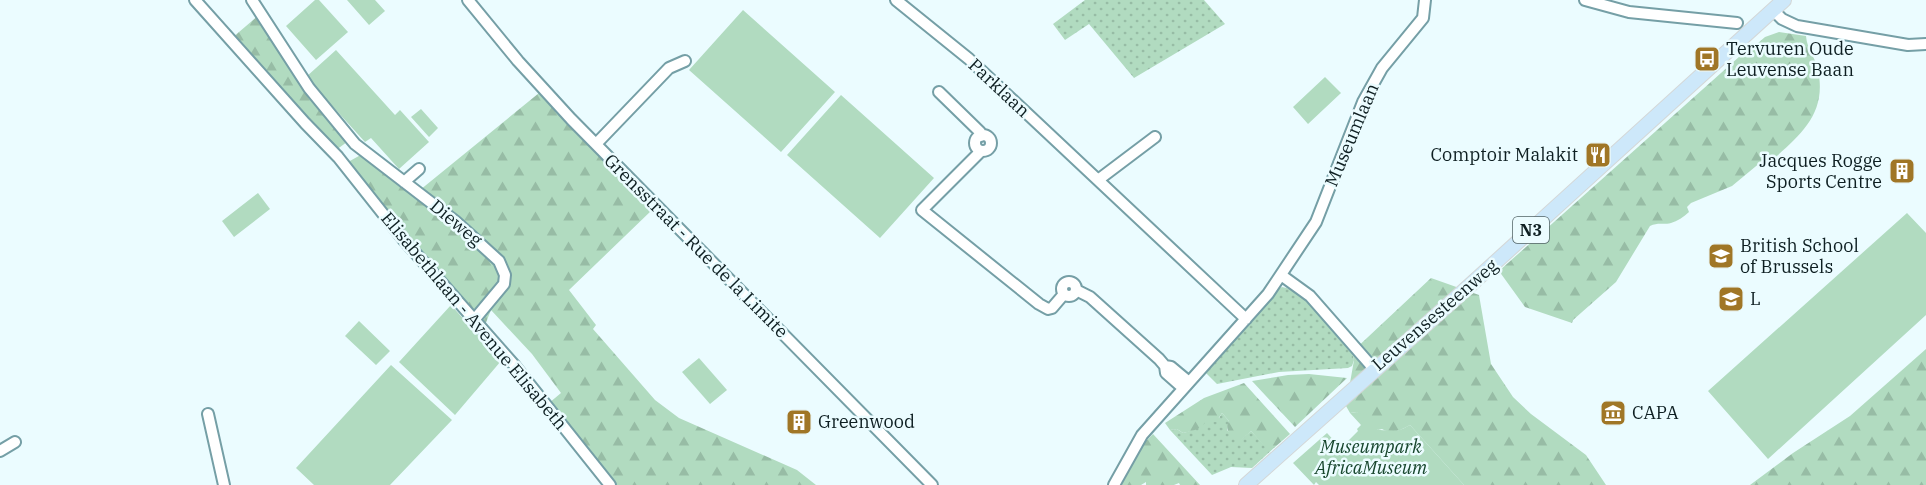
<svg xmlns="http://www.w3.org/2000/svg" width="1926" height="485" font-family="'IBM Plex Serif',serif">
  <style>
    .grass { fill: url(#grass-dots) }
    .forest { fill: url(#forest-firs) }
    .park { fill: #b1dbc0 }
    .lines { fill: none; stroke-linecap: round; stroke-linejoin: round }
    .minor-casing { stroke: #759fa6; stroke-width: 14 }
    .major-casing { stroke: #d4d7d7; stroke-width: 16 }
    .minor { stroke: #fff; stroke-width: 10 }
    .major { stroke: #cde8fa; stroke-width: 14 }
    .labels { text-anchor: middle; stroke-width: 5; stroke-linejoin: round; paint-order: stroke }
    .shield { fill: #ebfcff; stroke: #506164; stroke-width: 1.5 }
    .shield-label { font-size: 16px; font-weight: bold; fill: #0e1f22 }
    .poi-label { font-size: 18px; fill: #0e1f22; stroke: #ebfcff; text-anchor: start }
    .street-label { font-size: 18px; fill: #0e1f22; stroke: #ebfcff }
    .park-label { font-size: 18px; font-style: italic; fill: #17462d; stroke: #ebfcff }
  </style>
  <defs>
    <pattern id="grass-dots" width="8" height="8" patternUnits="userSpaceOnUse" patternTransform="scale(1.5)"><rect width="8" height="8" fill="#b1dbc0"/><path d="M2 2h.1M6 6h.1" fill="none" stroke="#97bca5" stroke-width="1.8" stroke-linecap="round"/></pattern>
    <pattern id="forest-firs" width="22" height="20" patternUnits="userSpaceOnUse" patternTransform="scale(1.5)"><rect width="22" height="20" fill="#b1dbc0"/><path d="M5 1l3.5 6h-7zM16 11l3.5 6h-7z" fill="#97bca5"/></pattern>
  </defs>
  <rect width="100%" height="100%" fill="#ebfcff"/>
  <path class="grass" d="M 1085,0 L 1204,0 L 1225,24 L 1134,78 L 1089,24 L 1065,40 L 1053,24 Z
    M 1282,287 C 1306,290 1335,334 1352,352 L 1354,360 L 1352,366 L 1348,368 L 1279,372 L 1217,384 L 1205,372 L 1274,291 Z
    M 1222,413 L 1229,421 L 1227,430 L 1239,441 L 1251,431 L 1265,446 L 1275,447 L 1252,468 L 1231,467 L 1212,475 L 1170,430 L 1177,429 L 1183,433 C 1194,430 1200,428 1206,419 L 1219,418 Z"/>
  <path class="forest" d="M 259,15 L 347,142 L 336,150 L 298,106 L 232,38 Z
    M 1779,32 L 1806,36 C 1807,50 1816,58 1818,70 C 1828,117 1796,138 1766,166 L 1761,162 L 1732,186 L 1691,203 L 1687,207 L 1689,212 C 1684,217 1677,221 1671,223 C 1663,225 1658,222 1650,226 L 1616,282 L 1573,320 L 1572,323 L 1525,307 L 1499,271 L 1749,48 L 1751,49 L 1765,37 Z
    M 539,93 L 652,210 L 569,290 L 596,325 L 593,329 L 655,400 L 679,418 L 797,470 L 816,485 L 613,485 L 549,403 L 561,393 L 532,354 L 491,310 L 485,325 L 406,235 L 348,162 L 366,152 L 420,190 Z
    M 1431,278 L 1479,295 L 1491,364 L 1513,397 L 1531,414 L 1586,455 L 1606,485 L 1464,485 L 1410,425 C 1401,430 1392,435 1382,429 L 1378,430 L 1357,412 L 1350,413 L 1346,406 L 1354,360 L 1352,352 Z
    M 1926,349 L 1926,485 L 1750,485 L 1793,453 L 1850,416 Z
    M 1309,374 L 1347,378 L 1295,427 L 1252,381 L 1288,375 Z
    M 1244,383 L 1290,434 L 1275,447 L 1265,447 L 1251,431 L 1239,442 C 1231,436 1224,431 1229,421 L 1222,413 L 1216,422 L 1211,422 L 1206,420 C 1203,429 1192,431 1183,433 L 1177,429 L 1170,430 L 1165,423 L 1204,398 Z
    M 1153,434 L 1200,485 L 1180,485 L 1179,483 L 1174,485 L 1146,485 L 1146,482 L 1141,485 L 1120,485 L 1144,443 Z"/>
  <path class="park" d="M 315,0 L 319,0 L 348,32 L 316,60 L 286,26 Z
    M 347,0 L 375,0 L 385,11 L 369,25 Z
    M 743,10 L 835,92 L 781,152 L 689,70 Z
    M 336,50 L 395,115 L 400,110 L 429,142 L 399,169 L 371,138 L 365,142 L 306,77 Z
    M 1325,77 L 1341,93 L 1308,124 L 1293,107 Z
    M 841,95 L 934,178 L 880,238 L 787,155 Z
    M 421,109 L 438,128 L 429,137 L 411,117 Z
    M 258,193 L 270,209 L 234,237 L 222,221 Z
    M 1907,213 L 1926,233 L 1926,315 L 1768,459 L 1708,391 Z
    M 451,305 L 501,361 L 455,415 L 399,362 Z
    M 359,321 L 390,351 L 376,365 L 345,336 Z
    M 699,358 L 727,390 L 710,404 L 682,372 Z
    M 391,365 L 452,420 L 390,485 L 314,485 L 296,468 Z
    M 1357,412 L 1370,416 L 1378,430 C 1394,430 1394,434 1410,425 L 1464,485 L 1319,485 L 1316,482 L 1314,485 L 1293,463 L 1327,433 L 1339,446 L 1343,442 L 1345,444 L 1358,431 L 1357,429 L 1361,425 L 1350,413 Z"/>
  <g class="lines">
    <g class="minor-casing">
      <path id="minor" d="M 195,0 L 305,123 L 338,157 L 403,239 L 515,366 L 610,485
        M 252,0 L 309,88 L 355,144 L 455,221 L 499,261 L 505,275 L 504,284 L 474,320
        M 468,0 L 518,61 L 571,119 L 932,485
        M 896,0 L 969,59 L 1246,319
        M 1585,0 L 1629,12 L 1737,23
        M 1773,10 L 1782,19 L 1797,26 L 1908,45 L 1926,44
        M 939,92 L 980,132 L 981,136
        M975 143a8 8 0 1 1 16 0a8 8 0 1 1-16 0Z
        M 596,144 L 669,68 L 685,61
        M 981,151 L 922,210 L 1039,304 L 1048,309 L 1052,308 L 1064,294
        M 1098,180 L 1155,137
        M 404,182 L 419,169
        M 1281,275 L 1310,296 L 1374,369
        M1062 289a7 7 0 1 1 14 0a7 7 0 1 1-14 0Z
        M 1076,290 L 1090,297 L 1159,359 L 1165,366 L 1166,373 L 1183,388
        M 1165,366 L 1171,367 L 1189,382
        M 208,414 L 224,485
        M 0,451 L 15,442
        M 1114,485 L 1142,435 L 1268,294 L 1316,222 L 1363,102 L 1382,68 L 1423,18 L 1425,0"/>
    </g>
    <g class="major-casing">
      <path id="major" d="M 1246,485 L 1467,288 L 1784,0"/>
    </g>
    <use href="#minor" class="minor"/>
    <use href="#major" class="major"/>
  </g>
  <defs>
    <g id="bus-square" transform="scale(1.35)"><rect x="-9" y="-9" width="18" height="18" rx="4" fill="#a07626" stroke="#ebfcff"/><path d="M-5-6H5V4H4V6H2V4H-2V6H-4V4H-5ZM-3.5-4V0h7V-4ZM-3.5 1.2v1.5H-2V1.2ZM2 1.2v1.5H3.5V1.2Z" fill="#fff"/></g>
    <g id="restaurant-square" transform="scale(1.35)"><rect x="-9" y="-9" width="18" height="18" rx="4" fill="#a07626" stroke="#ebfcff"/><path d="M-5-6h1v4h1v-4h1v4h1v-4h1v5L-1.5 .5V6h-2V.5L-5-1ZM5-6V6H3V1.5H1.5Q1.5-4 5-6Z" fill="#fff"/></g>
    <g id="building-square" transform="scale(1.35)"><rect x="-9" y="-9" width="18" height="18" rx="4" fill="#a07626" stroke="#ebfcff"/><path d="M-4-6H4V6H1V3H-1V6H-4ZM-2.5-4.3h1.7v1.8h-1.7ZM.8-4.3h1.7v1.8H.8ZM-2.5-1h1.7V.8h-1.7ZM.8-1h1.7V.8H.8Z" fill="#fff"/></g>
    <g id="school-square" transform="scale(1.35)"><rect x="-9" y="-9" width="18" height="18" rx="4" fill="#a07626" stroke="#ebfcff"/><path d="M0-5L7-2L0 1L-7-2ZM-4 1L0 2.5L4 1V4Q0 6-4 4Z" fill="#fff"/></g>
    <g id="museum-square" transform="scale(1.35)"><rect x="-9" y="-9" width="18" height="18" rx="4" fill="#a07626" stroke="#ebfcff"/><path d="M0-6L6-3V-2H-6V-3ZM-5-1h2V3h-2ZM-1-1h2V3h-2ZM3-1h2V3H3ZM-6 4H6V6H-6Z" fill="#fff"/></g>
  </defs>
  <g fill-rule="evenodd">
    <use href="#bus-square" x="1707" y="59"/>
    <use href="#restaurant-square" x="1598" y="155"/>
    <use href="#building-square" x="1902" y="171"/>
    <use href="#school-square" x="1721" y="256"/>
    <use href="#school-square" x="1731" y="299"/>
    <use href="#museum-square" x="1613" y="413"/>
    <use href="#building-square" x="799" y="422"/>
  </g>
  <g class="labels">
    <rect class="shield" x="1513" y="217" width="36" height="26" rx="4.5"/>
    <g class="shield-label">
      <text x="1531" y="236">N3</text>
    </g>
    <g class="poi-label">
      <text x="1726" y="55">Tervuren Oude<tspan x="1726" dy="21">Leuvense Baan</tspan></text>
      <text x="1578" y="161" text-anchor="end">Comptoir Malakit</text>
      <text x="1882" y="167" text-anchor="end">Jacques Rogge<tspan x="1882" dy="21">Sports Centre</tspan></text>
      <text x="1740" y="252">British School<tspan x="1740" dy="21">of Brussels</tspan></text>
      <text x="1750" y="305">L</text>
      <text x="1632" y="419">CAPA</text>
      <text x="818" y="428">Greenwood</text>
    </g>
    <g class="street-label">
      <text transform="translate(999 88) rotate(43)" y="6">Parklaan</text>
      <text transform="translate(1352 135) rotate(-67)" y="6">Museumlaan</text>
      <text transform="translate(456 223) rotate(40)" y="6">Dieweg</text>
      <text transform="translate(696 246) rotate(45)" y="6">Grensstraat - Rue de la Limite</text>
      <text transform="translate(1435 315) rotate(-41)" y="6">Leuvensesteenweg</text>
      <text transform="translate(474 321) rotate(50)" y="6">Elisabethlaan - Avenue Elisabeth</text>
    </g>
    <g class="park-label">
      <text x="1371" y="453">Museumpark<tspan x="1371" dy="21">AfricaMuseum</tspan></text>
    </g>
  </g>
</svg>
